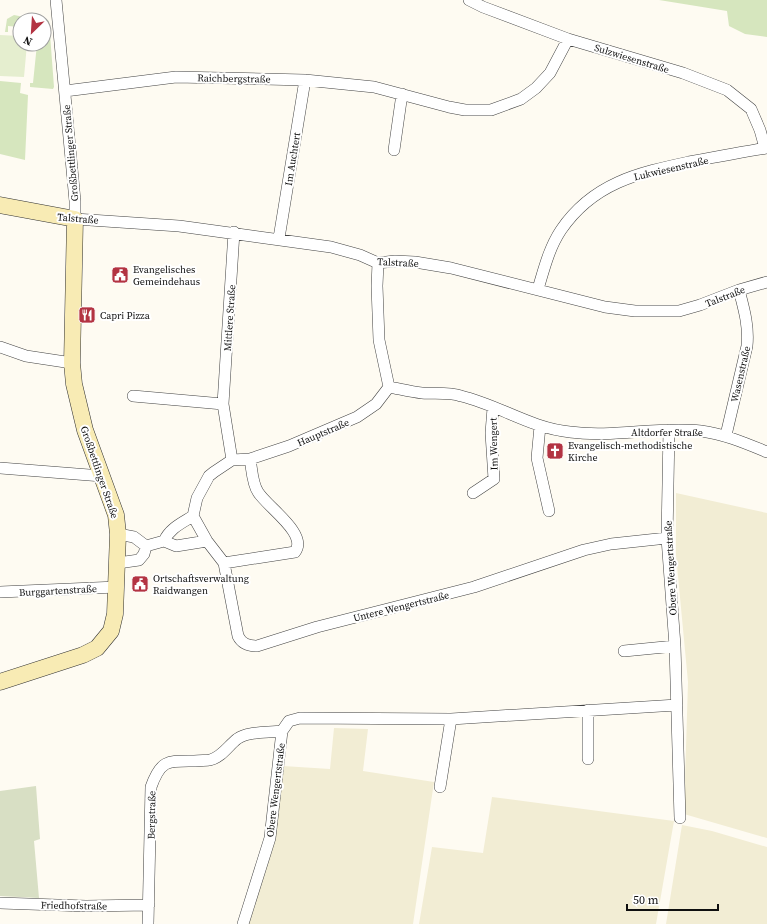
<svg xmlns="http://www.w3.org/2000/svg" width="767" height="924" font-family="'Source Serif 4',serif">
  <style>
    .farmland { fill: #f2edd4 }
    .green { fill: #d6e6be }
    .cemetery { fill: #d8dfc4 }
    .pitch { fill: #e5eecf }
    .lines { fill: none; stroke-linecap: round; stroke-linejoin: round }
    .street-casing { stroke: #424242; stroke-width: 12 }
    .secondary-casing { stroke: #313131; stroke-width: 17 }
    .street { stroke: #fff; stroke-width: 11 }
    .secondary { stroke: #f8ebb4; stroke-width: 16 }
    .labels { text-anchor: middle; stroke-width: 4; stroke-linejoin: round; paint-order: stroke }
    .street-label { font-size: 10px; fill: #0f0f0f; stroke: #fff }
    .poi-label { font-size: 10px; fill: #0f0f0f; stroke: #fff; text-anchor: start }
  </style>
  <rect width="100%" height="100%" fill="#fefbf2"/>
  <path class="farmland" d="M 676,493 L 767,513 L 767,838 L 684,814 L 688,682 L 676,555 Z
    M 334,728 L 368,729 L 363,771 L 434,782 L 413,924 L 246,924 L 283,766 L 330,769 Z
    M 492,797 L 674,821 L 656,924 L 419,924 L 432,847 L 483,853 Z
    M 682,825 L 712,831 L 767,847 L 767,924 L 666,924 Z"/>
  <path class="green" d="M 659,0 L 767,0 L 767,37 L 745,34 L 729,26 L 727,11 Z
    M 14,15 L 24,17 L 26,20 L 20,20 L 20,27 L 8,26 L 8,32 L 5,32 L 7,19 Z
    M 44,18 L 49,21 L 54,87 L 53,89 L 30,87 L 30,83 L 33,83 L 37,44 L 44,44 L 44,20 L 40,20 Z
    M 0,81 L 21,83 L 20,93 L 28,95 L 25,160 L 0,154 Z"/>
  <path class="cemetery" d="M 36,786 L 40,839 L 34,841 L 39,898 L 0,896 L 0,791 Z"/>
  <path class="pitch" d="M 0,35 L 20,36 L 20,44 L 27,44 L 24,77 L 0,76 Z"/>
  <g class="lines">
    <g class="street-casing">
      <path id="street" d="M 56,0 L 75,201 L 75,219 L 179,226 L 331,247 L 360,255 L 378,263 L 395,261 L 415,262 L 451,268 L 605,307 L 635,311 L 679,311 L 700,305 L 739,290 L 767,282
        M 469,0 L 483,7 L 568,39 L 683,73 L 727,90 L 751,109 L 760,130 L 765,148
        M 65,91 L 176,77 L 305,80 L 374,87 L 449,107 L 465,110 L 491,110 L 521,99 L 536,88 L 550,73 L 568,39
        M 394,150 L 402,94
        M 279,238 L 305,80
        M 538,289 C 544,269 549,248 561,230 C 593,183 638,173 689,162 C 715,157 741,152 767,148
        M 0,347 L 26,356 L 72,363
        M 389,387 C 400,389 411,392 422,393 C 435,394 449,392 461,396 C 499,405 530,428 570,432 C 614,438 657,426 701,431 C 724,434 745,443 767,452
        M 133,396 L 223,404
        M 540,426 L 537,458 L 549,511
        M 669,430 L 667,538 L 675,646 L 680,818
        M 726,435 L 747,346 C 749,326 744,309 739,290
        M 232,460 L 223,404 L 234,232
        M 0,468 L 102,476
        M 473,493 L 494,479 L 491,433 L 493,408
        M 193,516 L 207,541 L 224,563 L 238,636 C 242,644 248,646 257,646 L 317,627 L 474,587 L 584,550 L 611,544 L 667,538
        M 118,534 L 134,537 L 146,546 L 164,541 C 170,528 182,523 193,516 L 197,498 L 209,476 L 214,472 L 232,460 L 250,459 L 289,446 L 357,417 L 376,404 L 389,387 L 379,340 L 377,286 L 378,263
        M 164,541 L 176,546 L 207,541
        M 118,563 L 139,560 L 144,554 L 146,546
        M 224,563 L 295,552 C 309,534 266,506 258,492 C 252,483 252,469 250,459
        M 0,592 L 117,587
        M 624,651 L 675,646
        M 588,710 L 588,759
        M 440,787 L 451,719
        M 0,903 L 86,906 L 149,905
        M 148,924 L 151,787 C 161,759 168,761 195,761 C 200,760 206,761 210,760 C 222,757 228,746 237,739 C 248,731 268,733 282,731
        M 243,924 L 270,838 L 282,731 L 289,721 L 300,718 L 451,719 L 677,705"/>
    </g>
    <g class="secondary-casing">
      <path id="secondary" d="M 0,205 L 75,219 L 72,363 L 74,384 L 85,430 L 116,515 L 118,534 L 115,614 L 111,631 L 97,648 L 83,655 L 0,682"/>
    </g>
    <use href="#street" class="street"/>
    <use href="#secondary" class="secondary"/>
  </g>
  <defs>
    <g id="civic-square" transform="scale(0.9)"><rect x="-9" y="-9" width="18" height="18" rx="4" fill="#b33342" stroke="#fff"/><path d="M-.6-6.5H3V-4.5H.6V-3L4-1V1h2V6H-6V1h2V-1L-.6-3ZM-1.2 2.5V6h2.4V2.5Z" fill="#fff"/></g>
    <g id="restaurant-square" transform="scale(0.9)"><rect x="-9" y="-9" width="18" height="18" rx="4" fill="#b33342" stroke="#fff"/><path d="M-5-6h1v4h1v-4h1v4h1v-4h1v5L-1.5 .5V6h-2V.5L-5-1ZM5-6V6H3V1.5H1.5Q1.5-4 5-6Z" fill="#fff"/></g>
    <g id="church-square" transform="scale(0.9)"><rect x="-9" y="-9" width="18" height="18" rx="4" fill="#b33342" stroke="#fff"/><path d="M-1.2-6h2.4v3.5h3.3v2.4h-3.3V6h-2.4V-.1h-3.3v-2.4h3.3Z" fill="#fff"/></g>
  </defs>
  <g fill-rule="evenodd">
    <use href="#civic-square" x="120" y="275"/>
    <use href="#restaurant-square" x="87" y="315"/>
    <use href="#church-square" x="555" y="451"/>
    <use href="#civic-square" x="140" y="584"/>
  </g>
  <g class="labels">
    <g class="street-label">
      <text transform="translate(632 58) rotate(17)" y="4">Sulzwiesenstraße</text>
      <text transform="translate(234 78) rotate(1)" y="4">Raichbergstraße</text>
      <text transform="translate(70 153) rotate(-95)" y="4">Großbettlinger Straße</text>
      <text transform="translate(292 159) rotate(-81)" y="4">Im Auchtert</text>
      <text transform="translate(671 168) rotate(-13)" y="4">Lukwiesenstraße</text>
      <text transform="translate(78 218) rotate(5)" y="4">Talstraße</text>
      <text transform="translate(398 262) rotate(3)" y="4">Talstraße</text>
      <text transform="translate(725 296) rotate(-21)" y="4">Talstraße</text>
      <text transform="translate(229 318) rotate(-86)" y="4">Mittlere Straße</text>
      <text transform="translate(740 374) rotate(-77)" y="4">Wasenstraße</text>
      <text transform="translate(323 432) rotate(-23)" y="4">Hauptstraße</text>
      <text x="667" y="436">Altdorfer Straße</text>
      <text transform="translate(493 444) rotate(-91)" y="4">Im Wengert</text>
      <text transform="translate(100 472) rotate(71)" y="4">Großbettlinger Straße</text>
      <text transform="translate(670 568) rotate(-93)" y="4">Obere Wengertstraße</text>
      <text transform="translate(58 590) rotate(-3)" y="4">Burggartenstraße</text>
      <text transform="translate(401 606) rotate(-14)" y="4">Untere Wengertstraße</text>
      <text transform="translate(275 790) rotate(-83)" y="4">Obere Wengertstraße</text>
      <text transform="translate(151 815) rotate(-89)" y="4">Bergstraße</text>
      <text transform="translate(74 905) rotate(1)" y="4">Friedhofstraße</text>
    </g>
    <g class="poi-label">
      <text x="133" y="273">Evangelisches<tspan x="133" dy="12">Gemeindehaus</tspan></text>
      <text x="100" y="319">Capri Pizza</text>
      <text x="568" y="449">Evangelisch-methodistische<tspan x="568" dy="12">Kirche</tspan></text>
      <text x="153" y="582">Ortschaftsverwaltung<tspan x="153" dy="12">Raidwangen</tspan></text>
    </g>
  </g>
  <g transform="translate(32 32) rotate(205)"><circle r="19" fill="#ffffff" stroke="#9f9f9f"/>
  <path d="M0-3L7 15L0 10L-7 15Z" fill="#b33342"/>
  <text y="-6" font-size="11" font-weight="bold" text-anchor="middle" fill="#0f0f0f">N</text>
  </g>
  <path d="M627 904v6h91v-6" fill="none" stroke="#0f0f0f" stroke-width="2"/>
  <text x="633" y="904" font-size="12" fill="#0f0f0f" stroke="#ffffff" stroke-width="3" paint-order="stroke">50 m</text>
</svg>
